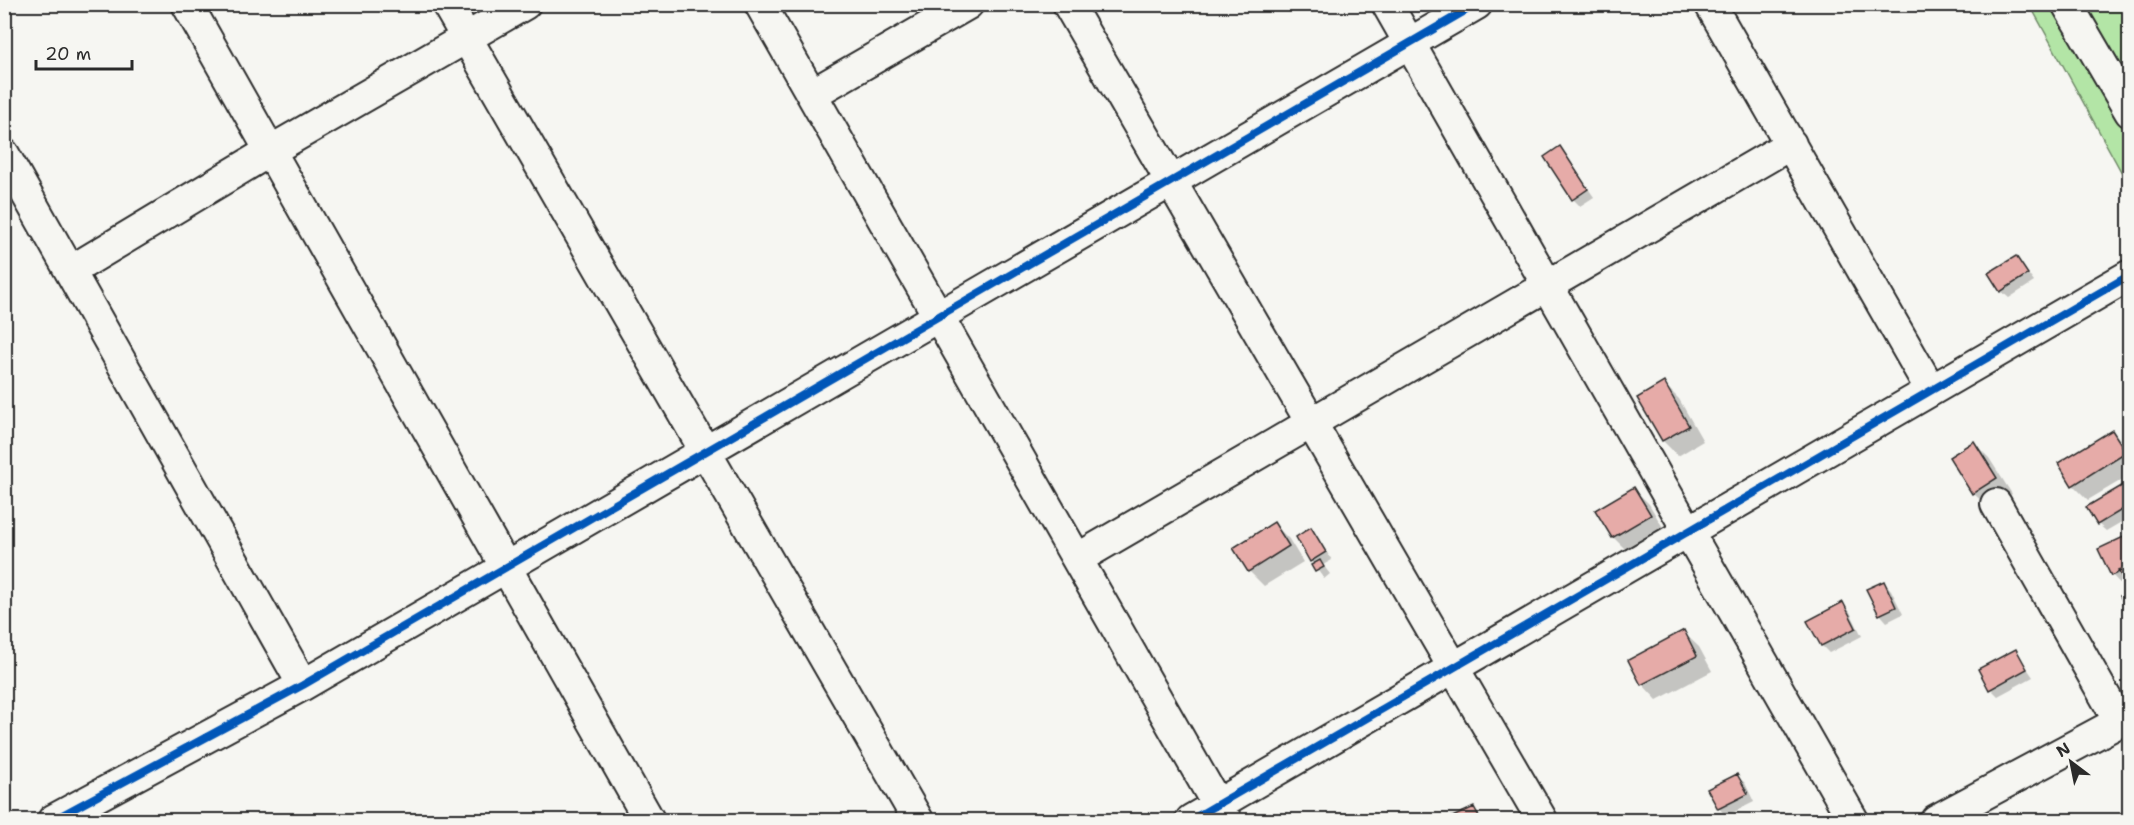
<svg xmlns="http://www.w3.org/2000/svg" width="2134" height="825" font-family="'Shantell Sans',sans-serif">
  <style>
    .green { fill: #b3e5a6; stroke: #6f8868; stroke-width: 1.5 }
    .shadow { fill: #0003 }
    .building { fill: #e6aba8; stroke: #2b2b2b; stroke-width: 1.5 }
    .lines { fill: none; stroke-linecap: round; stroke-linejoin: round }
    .street-casing { stroke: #2b2b2b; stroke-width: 34 }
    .street { stroke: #f6f6f2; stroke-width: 30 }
    .cycleway-casing { stroke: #f6f6f2; stroke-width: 11 }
    .cycleway { stroke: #0057b8; stroke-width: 8 }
  </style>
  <rect width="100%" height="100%" fill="#f6f6f2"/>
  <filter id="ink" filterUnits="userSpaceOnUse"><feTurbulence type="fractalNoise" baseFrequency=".0167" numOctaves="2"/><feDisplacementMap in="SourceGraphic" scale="12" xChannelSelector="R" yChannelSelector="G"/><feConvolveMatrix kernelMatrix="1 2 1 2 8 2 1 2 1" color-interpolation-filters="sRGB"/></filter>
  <g filter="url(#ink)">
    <path class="green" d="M 2030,5 L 2129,5 L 2129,186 Z"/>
    <path class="shadow" d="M 1560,148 L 1594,197 L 1580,206 L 1573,199 Z
      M 2016,258 L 2034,282 L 2009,298 L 2001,291 Z
      M 1664,384 L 1679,399 L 1703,441 L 1678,456 L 1663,441 L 1639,399 Z
      M 2112,432 L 2130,451 L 2130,475 L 2088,500 L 2073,485 Z
      M 1974,443 L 1989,458 L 2012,494 L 1989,508 L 1973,493 Z
      M 1634,489 L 1649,504 L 1665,531 L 1628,552 L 1613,537 Z
      M 2130,490 L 2130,517 L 2106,531 L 2098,524 Z
      M 1274,524 L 1289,539 L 1303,562 L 1264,586 L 1249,571 Z
      M 1311,529 L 1332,560 L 1323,565 L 1330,574 L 1324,579 L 1311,561 Z
      M 2130,536 L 2129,593 L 2112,575 Z
      M 1884,582 L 1891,590 L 1903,614 L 1887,622 L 1880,614 Z
      M 1843,604 L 1850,612 L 1862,636 L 1829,653 L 1822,646 Z
      M 1683,632 L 1699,647 L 1712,671 L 1657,700 L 1642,684 L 1630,660 Z
      M 2015,651 L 2033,677 L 1998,696 L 1991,689 Z
      M 1737,776 L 1745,783 L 1754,802 L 1726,816 L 1719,808 Z
      M 1474,809 L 1484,820 L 1450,820 Z"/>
    <path class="building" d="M 1560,146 L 1588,189 L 1572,200 L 1544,157 Z
      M 2016,256 L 2028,274 L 2000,292 L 1988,273 Z
      M 1664,382 L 1689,426 L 1662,441 L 1637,398 Z
      M 2112,430 L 2126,452 L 2072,486 L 2058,463 Z
      M 1974,441 L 1997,478 L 1972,494 L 1949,457 Z
      M 2125,484 L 2130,491 L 2130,505 L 2097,525 L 2086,507 Z
      M 1634,487 L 1651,515 L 1612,538 L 1595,510 Z
      M 1274,522 L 1289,546 L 1248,572 L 1233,548 Z
      M 1311,527 L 1326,552 L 1310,562 L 1296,537 Z
      M 2130,534 L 2130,567 L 2111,576 L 2098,549 Z
      M 1320,560 L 1324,567 L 1315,572 L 1311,565 Z
      M 2130,565 L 2130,616 L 2120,596 L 2129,591 L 2118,570 Z
      M 1884,581 L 1896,607 L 1879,615 L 1866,589 Z
      M 1843,602 L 1856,628 L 1821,646 L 1807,621 Z
      M 1684,630 L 1697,656 L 1641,685 L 1628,660 Z
      M 2016,649 L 2027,669 L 1989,690 L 1978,669 Z
      M 1737,774 L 1748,794 L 1718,809 L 1707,789 Z
      M 1474,807 L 1481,820 L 1446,820 Z"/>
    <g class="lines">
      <g class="street-casing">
        <path id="street" d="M 187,4 L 649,820
          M 447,4 L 918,820
          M 760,4 L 1226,820
          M 1068,4 L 1542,820
          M 1387,4 L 1853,820
          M 1710,4 L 1931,390
          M 2067,4 L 2130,112
          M 812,94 L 968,4
          M 4,154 L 303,685
          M 72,270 L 270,151 L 525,4
          M 1996,504 L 2119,721
          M 1077,559 L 1791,144
          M 53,820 L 303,685 L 1477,4
          M 1191,820 L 2130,275
          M 1936,820 L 2130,716"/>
      </g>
      <use href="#street" class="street"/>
      <g class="cycleway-casing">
        <path id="cycleway" d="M 53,820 L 303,685 L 1477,4
          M 1191,820 L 2130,275"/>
      </g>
      <use href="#cycleway" class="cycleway"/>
    </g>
  </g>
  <rect width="2134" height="825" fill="none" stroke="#f6f6f2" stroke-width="24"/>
  <rect x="12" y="12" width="2110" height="801" fill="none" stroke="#2b2b2b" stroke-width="2" filter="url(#ink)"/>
  <g transform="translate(2071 762) rotate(328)" stroke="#f6f6f2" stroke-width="4.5" paint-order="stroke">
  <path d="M0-4.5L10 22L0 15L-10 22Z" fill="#2b2b2b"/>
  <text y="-9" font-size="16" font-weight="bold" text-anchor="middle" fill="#2b2b2b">N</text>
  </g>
  <path d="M36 60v9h96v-9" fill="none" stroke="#2b2b2b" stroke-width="3"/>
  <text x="45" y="60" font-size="18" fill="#2b2b2b" stroke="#f6f6f2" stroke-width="4.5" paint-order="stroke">20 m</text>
</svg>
